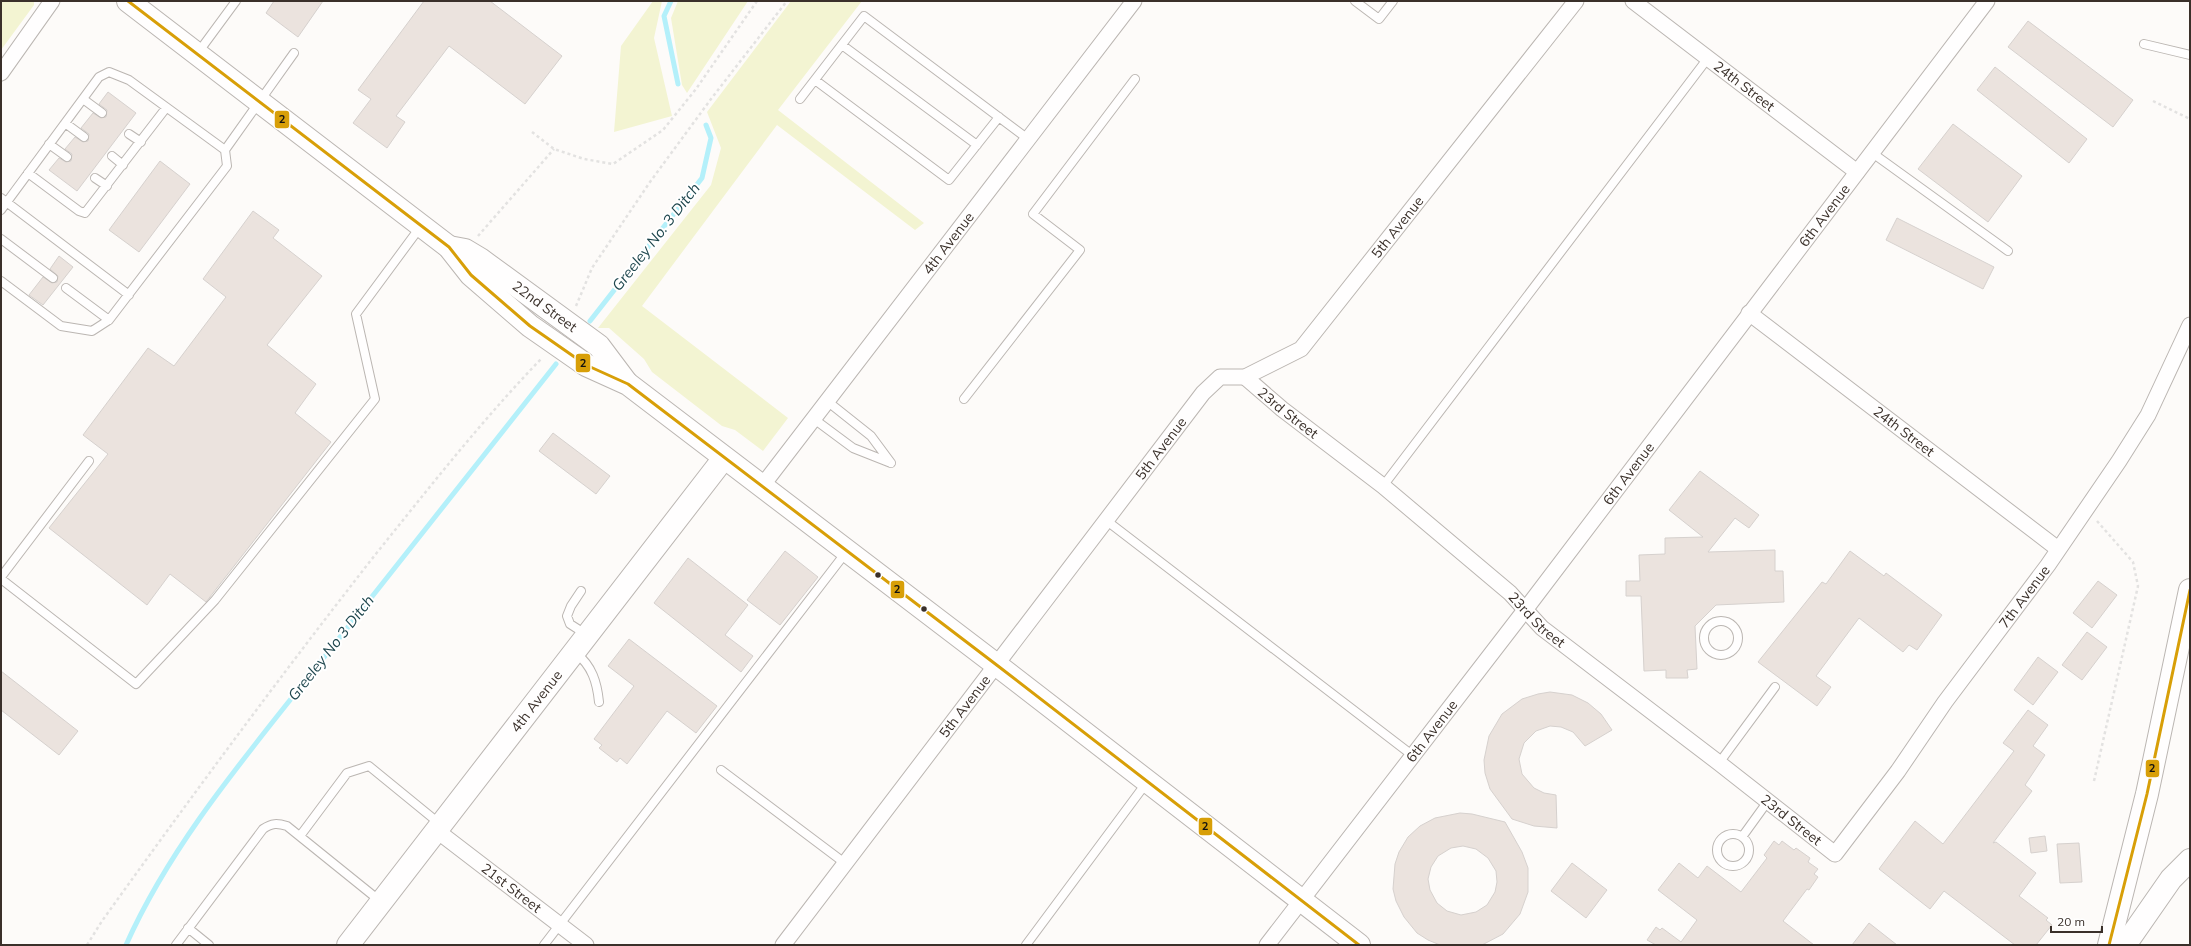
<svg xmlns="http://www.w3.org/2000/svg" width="2191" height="946" font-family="Mulish,sans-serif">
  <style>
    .green { fill: #f3f4d2 }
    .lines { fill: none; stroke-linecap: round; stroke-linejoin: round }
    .stream { stroke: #b4f0fa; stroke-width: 5 }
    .building { fill: #ebe3de; stroke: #d6d1ce; fill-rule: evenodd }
    .lane-casing { stroke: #bbb6b2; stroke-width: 10 }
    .street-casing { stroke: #bbb6b2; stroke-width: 17 }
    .secondary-casing { stroke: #bbb6b2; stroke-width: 24 }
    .primary-casing { stroke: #bbb6b2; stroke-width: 24 }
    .path { stroke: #e3e2e1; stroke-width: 2.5; stroke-dasharray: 3 3; stroke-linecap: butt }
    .lane { stroke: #fffefe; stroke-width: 8 }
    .street { stroke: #fffefe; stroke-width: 15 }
    .secondary { stroke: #fffefe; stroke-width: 22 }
    .primary { stroke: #fffefe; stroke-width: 22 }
    .bus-1-casing { stroke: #fff; stroke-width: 6 }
    .bus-1 { stroke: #d89f08; stroke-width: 3 }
    .bus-dot { fill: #3a302a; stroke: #fff; stroke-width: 1.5 }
    .labels { text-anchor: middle; stroke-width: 4; stroke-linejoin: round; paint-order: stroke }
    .street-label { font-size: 14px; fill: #3a302a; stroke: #fff }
    .water-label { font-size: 15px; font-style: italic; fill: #1f474e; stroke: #fff }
    .line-badge { stroke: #fff; stroke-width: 1.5 }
    .pale-badge-label { font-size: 11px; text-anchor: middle; font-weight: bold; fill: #111 }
  </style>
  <rect width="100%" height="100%" fill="#fdfbf9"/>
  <path class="green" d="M 1,1 L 34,1 L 34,5 L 1,50 Z
    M 653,1 L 662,1 L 654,38 L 672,116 L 614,132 L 621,46 Z
    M 678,1 L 748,1 L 687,93 L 682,85 L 671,18 Z
    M 791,1 L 862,1 L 778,110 L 924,223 L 915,230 L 777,125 L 642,306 L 788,418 L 763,451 L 735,430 L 722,426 L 652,372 L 644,359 L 609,328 L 598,328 L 711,185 L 721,148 L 707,112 Z"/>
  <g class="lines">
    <path class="stream" d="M 671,1 L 664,16 L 678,84
      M 590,321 L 702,178 L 711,138 L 706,125
      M 126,945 C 171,844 246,756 314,670 C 395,568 475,466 556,364"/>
  </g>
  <path class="building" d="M 274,1 L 323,1 L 298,37 L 266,13 Z
    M 424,1 L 490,1 L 562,56 L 525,104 L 449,46 L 396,116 L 405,122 L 387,148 L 353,123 L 371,99 L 358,90 Z
    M 2028,21 L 2133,100 L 2113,127 L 2008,47 Z
    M 1995,67 L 2087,139 L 2069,163 L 1977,90 Z
    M 108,92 L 136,113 L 77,191 L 49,170 L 59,158 L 66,162 L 71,161 L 72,154 L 65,149 L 75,137 L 83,142 L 88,141 L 89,134 L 81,128 L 93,113 L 101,118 L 106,117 L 107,110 L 99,104 Z
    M 1953,124 L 2022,176 L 1988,222 L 1918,169 Z
    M 160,161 L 190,184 L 139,252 L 109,230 Z
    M 253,211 L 279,230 L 273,238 L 322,276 L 267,345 L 316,384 L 295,413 L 331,442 L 206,602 L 170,574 L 147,605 L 49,528 L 108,454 L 83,435 L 148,348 L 174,366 L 226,297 L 203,279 Z
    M 1897,218 L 1994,267 L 1983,289 L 1886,240 Z
    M 59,256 L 73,267 L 43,305 L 29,295 L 43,277 L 52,283 L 57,282 L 58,276 L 50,269 Z
    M 553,433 L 610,476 L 596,494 L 539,451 Z
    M 1700,471 L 1759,515 L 1749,528 L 1735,518 L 1708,552 L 1775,550 L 1775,571 L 1783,571 L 1784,602 L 1716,605 L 1695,626 L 1697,669 L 1687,670 L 1688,678 L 1666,678 L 1666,670 L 1644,671 L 1641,596 L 1626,596 L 1626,581 L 1640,581 L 1639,555 L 1665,554 L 1665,538 L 1703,537 L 1669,510 Z
    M 785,551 L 818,577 L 780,625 L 747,600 Z
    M 1850,551 L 1884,576 L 1886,573 L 1942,615 L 1917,650 L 1909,645 L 1903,652 L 1859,618 L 1816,676 L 1831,687 L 1817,706 L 1758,662 L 1822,582 L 1826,584 Z
    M 688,558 L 748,605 L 725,635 L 753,656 L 741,672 L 654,603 Z
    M 2098,581 L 2117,595 L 2092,628 L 2073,613 Z
    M 2087,632 L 2107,647 L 2082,680 L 2062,665 Z
    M 629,639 L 717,706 L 696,733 L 667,711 L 627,764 L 620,758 L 617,762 L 599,748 L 602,745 L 594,739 L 634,686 L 608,666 Z
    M 2038,657 L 2058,672 L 2033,705 L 2014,690 Z
    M 1,671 L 78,731 L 59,755 L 1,710 Z
    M 1550,692 L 1572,695 L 1588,703 L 1601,714 L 1612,730 L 1585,746 L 1573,732 L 1561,727 L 1550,726 L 1536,731 L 1524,743 L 1519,759 L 1522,774 L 1534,788 L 1544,793 L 1556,795 L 1557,828 L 1534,826 L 1512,819 L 1490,789 L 1485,773 L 1484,760 L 1489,736 L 1502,714 L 1522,699 L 1538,694 Z
    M 2028,710 L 2048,725 L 2033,746 L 2045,755 L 2025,785 L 2032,791 L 1993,843 L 1996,842 L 2036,873 L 2019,896 L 2048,918 L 2046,920 L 2052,925 L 2036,945 L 2015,945 L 1944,891 L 1930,909 L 1879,869 L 1915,821 L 1943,844 L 2014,751 L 2003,743 Z
    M 1460,813 L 1472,814 L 1505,822 L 1522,852 L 1528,868 L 1528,892 L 1520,914 L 1503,934 L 1482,945 L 1440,945 L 1428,940 L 1417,933 L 1404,917 L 1396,901 L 1393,889 L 1395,864 L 1399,852 L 1408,837 L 1420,826 L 1435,818 ZM 1463,846 L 1476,849 L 1488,858 L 1496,871 L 1497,882 L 1495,892 L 1487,905 L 1476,912 L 1461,915 L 1447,911 L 1437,903 L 1430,890 L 1428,879 L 1431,867 L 1438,856 L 1451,848 Z
    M 2045,836 L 2047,851 L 2031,853 L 2029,838 Z
    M 1774,841 L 1779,845 L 1782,841 L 1794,850 L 1796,848 L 1810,858 L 1808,862 L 1818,869 L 1814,874 L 1818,877 L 1809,890 L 1807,889 L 1783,921 L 1814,945 L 1656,945 L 1647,940 L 1656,927 L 1660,930 L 1662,928 L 1681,942 L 1697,920 L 1658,890 L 1679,863 L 1698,878 L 1707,866 L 1741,892 L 1767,858 L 1764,855 Z
    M 2079,843 L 2082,882 L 2060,883 L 2057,844 Z
    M 1572,863 L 1607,890 L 1586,918 L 1551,891 Z
    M 1869,923 L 1897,945 L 1852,945 Z"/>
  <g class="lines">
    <g class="lane-casing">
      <path id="lane" d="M 1355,1 L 1379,19 L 1393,1
        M 2144,44 L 2190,55
        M 842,45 L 977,145
        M 197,54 L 236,1
        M 815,80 L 949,180 L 999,117
        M 83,99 L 102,113
        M 800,99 L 864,16 L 1028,139
        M 65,123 L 84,137
        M 129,134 L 141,142
        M 49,144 L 67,157
        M 1871,152 L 2008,251
        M 112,156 L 123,165
        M 28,173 L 79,211 L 85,213 L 166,108
        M 95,178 L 107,186
        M 1,198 L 129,295
        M 1,210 L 99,77 L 109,72 L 129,80 L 225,150
        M 1,239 L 53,278
        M 1,281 L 61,326 L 92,331 L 109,320 L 227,166 L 225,150 L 294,53
        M 66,288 L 109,320
        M 964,399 L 1080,250 L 1033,214 L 1135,79
        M 827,401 L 871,436 L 891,463
        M 814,419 L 853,448 L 891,463
        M 1383,486 L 1708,58
        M 1107,521 L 1412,755
        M 1,577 L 89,461
        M 1,579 L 136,684 L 215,600 L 375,399 L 356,314 L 421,226
        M 581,591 L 571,606 L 567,616 L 570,624 L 587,635
        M1704 638a17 17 0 1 1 34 0a17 17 0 1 1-34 0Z
        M 576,653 C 592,666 597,682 599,702
        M 1719,763 L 1775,687
        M 721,770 L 846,864
        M1717 850a16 16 0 1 1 32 0a16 16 0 1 1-32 0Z
        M 300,836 L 347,773 L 369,766 L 440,824
        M 1742,837 L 1768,801
        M 188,928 L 209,945
        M 176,945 L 263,829 C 272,823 277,823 287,826 L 380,901
        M 544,945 L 847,551
        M 1026,945 L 1147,782"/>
    </g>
    <g class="street-casing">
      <g id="street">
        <path id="s1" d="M 1633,1 L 1857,172"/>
        <path d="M 1,73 L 52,1"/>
        <path id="s2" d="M 1749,313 L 2058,549"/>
        <path id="s3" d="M 1245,377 L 1282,409 L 1383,486 L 1510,593 L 1542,628 L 1719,763 L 1835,854 L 1898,771 L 1945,702 L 2048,565 L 2119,461 L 2148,415 L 2190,325"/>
        <path id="s4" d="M 762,486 L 1134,1"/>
        <path id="s5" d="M 436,830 L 586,945"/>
        <path id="s6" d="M 783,945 L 1203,393 L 1220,377 L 1245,377 L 1301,349 L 1576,1"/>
        <path id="s7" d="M 1267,945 L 1525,610 L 1987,1"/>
      </g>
    </g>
    <g class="secondary-casing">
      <g id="secondary">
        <path d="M 128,1 L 449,247 L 471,275 L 530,326 L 586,365 L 628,384 L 998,666 L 1359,945"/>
        <path id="s8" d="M 449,247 L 465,250 L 480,259 L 599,346 L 626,382"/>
        <path id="s9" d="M 348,945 L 724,458"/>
        <path d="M 2125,945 L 2171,879 L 2190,860"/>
      </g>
    </g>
    <g class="primary-casing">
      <path id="primary" d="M 2109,945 L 2147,794 L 2190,590"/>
    </g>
    <path class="path" d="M 2153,101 L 2190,119
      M 532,132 L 554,149 L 584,159 L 613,164 L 663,130 L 696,89 L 757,1
      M 478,236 L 554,149
      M 576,306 L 592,268 L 650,182 L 711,99 L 787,1
      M 2094,781 L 2138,586 L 2133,562 L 2097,521
      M 87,945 L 102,921 C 191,797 281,675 375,555 C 429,488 482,420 542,358"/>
    <use href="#lane" class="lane"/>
    <use href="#street" class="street"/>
    <use href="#secondary" class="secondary"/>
    <use href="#primary" class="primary"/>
    <g class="bus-1-casing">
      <path id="bus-1" d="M 128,1 L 449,247 L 471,275 L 530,326 L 586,365 L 628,384 L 998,666 L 1359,945
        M 2109,945 L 2147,794 L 2190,590"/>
    </g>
    <use href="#bus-1" class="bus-1"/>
  </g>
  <g class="bus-dot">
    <circle cx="878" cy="575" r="3.5"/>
    <circle cx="924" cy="609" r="3.5"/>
  </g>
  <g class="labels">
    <g class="street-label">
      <text dy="5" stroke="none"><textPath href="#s1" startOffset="140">24th Street</textPath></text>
      <text dy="5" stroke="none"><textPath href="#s7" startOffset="918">6th Avenue</textPath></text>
      <text dy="5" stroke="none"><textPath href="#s6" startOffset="960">5th Avenue</textPath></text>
      <text dy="5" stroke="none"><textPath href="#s4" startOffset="306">4th Avenue</textPath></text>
      <text dy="5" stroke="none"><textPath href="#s8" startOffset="114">22nd Street</textPath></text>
      <text dy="5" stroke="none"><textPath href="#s3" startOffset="56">23rd Street</textPath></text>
      <text dy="5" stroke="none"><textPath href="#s2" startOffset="195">24th Street</textPath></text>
      <text dy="5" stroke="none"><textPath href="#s6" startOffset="624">5th Avenue</textPath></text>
      <text dy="5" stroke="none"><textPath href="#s7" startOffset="594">6th Avenue</textPath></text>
      <text dy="5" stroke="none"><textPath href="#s3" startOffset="1079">7th Avenue</textPath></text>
      <text dy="5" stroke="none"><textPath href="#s3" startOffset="380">23rd Street</textPath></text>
      <text dy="5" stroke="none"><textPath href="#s9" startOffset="308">4th Avenue</textPath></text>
      <text dy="5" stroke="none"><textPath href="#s6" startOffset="300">5th Avenue</textPath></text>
      <text dy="5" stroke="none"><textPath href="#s7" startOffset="270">6th Avenue</textPath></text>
      <text dy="5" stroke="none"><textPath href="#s3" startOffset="704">23rd Street</textPath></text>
      <text dy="5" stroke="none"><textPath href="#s5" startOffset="95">21st Street</textPath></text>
    </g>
    <g class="water-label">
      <text transform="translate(656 237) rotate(-52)" y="5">Greeley No. 3 Ditch</text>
      <text transform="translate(331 648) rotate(-52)" y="5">Greeley No 3 Ditch</text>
    </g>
  </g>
  <g class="line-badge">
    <rect x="274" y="110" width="16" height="19" rx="4" fill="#d89f08"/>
    <rect x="575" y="353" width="16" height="20" rx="4" fill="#d89f08"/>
    <rect x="890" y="580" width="15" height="19" rx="4" fill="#d89f08"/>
    <rect x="2145" y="759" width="15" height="19" rx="4" fill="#d89f08"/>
    <rect x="1198" y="817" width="15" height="19" rx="4" fill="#d89f08"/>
  </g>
  <g class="pale-badge-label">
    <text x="282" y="123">2</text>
    <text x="583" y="367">2</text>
    <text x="897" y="593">2</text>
    <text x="2152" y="772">2</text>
    <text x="1205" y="830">2</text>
  </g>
  <rect width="2191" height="946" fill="none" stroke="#3a302a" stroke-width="4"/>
  <path d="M2051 926v6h51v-6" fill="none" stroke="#3a302a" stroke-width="2"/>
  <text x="2057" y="926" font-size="12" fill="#3a302a" stroke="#ffffff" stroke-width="3" paint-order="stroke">20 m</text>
</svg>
